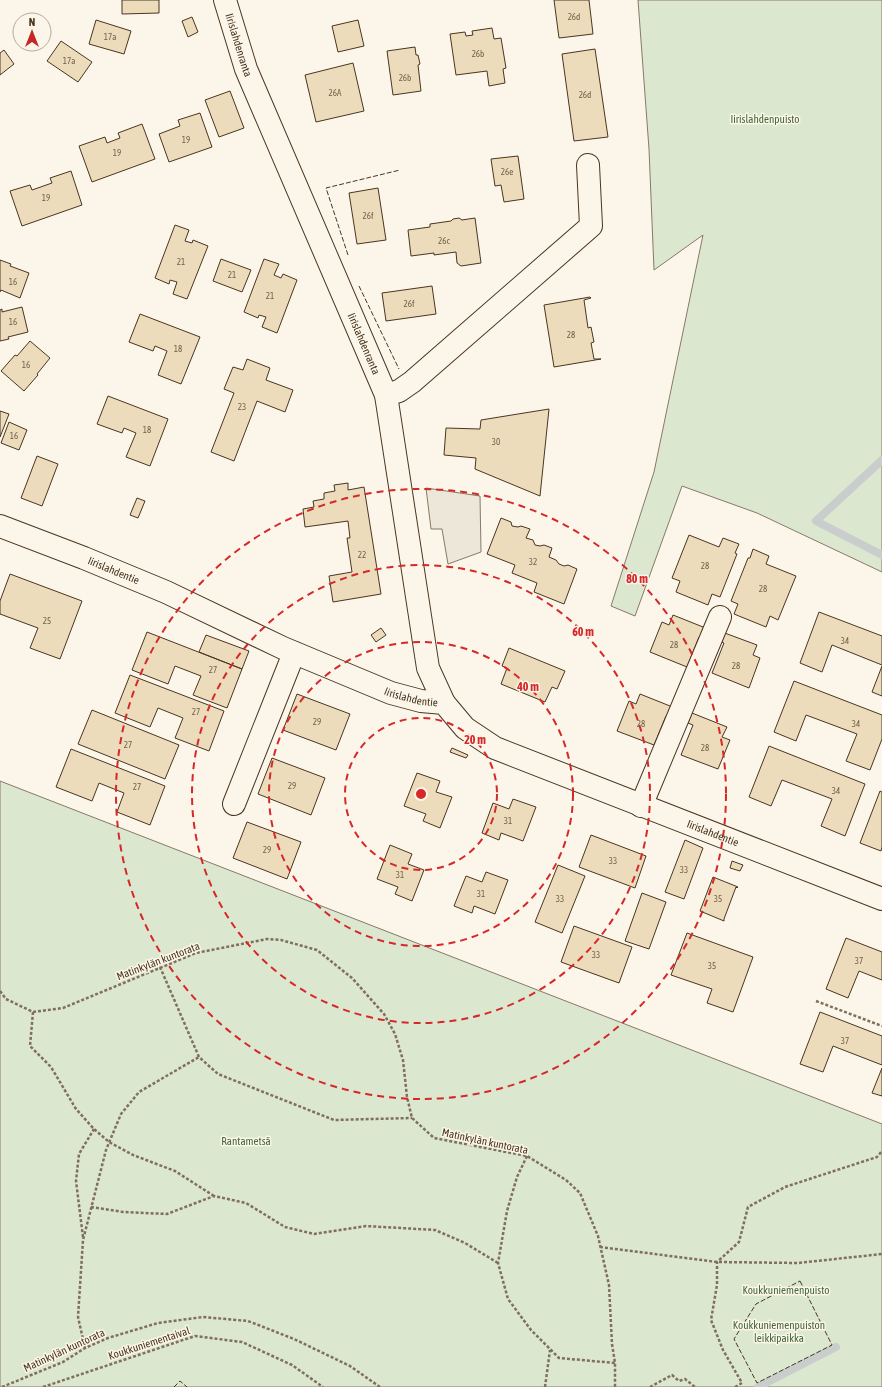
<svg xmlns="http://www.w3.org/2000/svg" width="882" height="1387" font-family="'Asap Condensed',sans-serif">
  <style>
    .green { fill: #dce7d0; stroke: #887966 }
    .parking { fill: #ede7d9; stroke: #887966 }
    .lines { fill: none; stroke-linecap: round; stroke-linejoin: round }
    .stream { stroke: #c9cecd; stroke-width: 8 }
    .building { fill: #ecdcbc; stroke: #4a3520 }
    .minor-casing { stroke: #4a3520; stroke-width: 24 }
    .path { stroke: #7f6f5c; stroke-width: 2.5; stroke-dasharray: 3 2; stroke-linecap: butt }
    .minor { stroke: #fbf6e9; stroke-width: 22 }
    .fence { stroke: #4a3520; stroke-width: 1; stroke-dasharray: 5 2; stroke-linecap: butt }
    .ring { fill: none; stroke: #d62828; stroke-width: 2; stroke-dasharray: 7 5 }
    .labels { text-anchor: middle; stroke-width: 3; stroke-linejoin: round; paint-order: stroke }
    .number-label { font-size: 9px; fill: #725f47 }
    .street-label { font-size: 11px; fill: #4a3520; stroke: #fbf6e9 }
    .park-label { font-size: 11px; fill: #436837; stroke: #fbf6e9 }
    .centre { fill: #d62828; stroke: #fbf6e9; stroke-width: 2 }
    .ring-label { font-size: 12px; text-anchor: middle; font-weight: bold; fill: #d62828; stroke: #fbf6e9; stroke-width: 3; stroke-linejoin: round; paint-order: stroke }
  </style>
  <rect width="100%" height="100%" fill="#fbf6e9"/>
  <path class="green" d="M 638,0 L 882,0 L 882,572 L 757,513 L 682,486 L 635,616 L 611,606 L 654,472 L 703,235 L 654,270 L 649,149 Z
    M 0,781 L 882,1124 L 882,1387 L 0,1387 Z"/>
  <path class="parking" d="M 426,488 L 480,496 L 481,552 L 448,564 L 442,529 L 431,529 Z"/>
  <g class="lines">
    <path class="stream" d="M 882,460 L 816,521 L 882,555
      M 758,1387 L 836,1347"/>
  </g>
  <path class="building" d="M 122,0 L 159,0 L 159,13 L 122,14 Z
    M 554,0 L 589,0 L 593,34 L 559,38 Z
    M 192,17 L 198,32 L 188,37 L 182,21 Z
    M 96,20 L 131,31 L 124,54 L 89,44 Z
    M 358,20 L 364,46 L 338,52 L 332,26 Z
    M 492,28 L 494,39 L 501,38 L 506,68 L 503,69 L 505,83 L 489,86 L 487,71 L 456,75 L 450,34 L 465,32 L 466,36 L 473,35 L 472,31 Z
    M 61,41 L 92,62 L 78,82 L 47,61 Z
    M 415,47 L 416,55 L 418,55 L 420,64 L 418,65 L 421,91 L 393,95 L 387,51 Z
    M 595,49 L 608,137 L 574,141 L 562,54 Z
    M 4,50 L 14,64 L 0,75 L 0,53 Z
    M 353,63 L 364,111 L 316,122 L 305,75 Z
    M 230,91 L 244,128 L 219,137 L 205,100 Z
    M 200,113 L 212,147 L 169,162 L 159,134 L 180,126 L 178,120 Z
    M 142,124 L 155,159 L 92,182 L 79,146 L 105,137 L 107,143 L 120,138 L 118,133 Z
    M 518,156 L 524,199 L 504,202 L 501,185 L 495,186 L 491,159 Z
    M 71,171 L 82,205 L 22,226 L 10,191 L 30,185 L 32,190 L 52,183 L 50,178 Z
    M 378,188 L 386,240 L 357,244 L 349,193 Z
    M 459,218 L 462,220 L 475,218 L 481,263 L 461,266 L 457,263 L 456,252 L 434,255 L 434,253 L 411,256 L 408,230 L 430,227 L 430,224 L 451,221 L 453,219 Z
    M 175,225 L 189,230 L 185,241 L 192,243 L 193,240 L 208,246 L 187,299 L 173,294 L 177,282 L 170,280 L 169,284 L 155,278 Z
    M 221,259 L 251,270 L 242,292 L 213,281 Z
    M 264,259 L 279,264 L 274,275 L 281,278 L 283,274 L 297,280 L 277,333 L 262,327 L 266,317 L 259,315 L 258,318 L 244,312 Z
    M 0,260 L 11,264 L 10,266 L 29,273 L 20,298 L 1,290 L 0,292 Z
    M 432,286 L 436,314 L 386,321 L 382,293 Z
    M 590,297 L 591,298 L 584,300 L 588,328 L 591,327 L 594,342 L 591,343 L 594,359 L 601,359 L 554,367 L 544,305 Z
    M 22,307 L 28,332 L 8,337 L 9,339 L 0,341 L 0,310 L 2,309 L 2,312 Z
    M 140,314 L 200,337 L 181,384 L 158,375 L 167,351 L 155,346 L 153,351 L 129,342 Z
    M 30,341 L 50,358 L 37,374 L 38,375 L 24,391 L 1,371 L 15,355 L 17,356 Z
    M 247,359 L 270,368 L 266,380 L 293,390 L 285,412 L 257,401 L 234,461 L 211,452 L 234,393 L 224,389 L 233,367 L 243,370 Z
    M 108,396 L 168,419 L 150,466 L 126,457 L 136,433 L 124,428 L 122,433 L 97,424 Z
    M 549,409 L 540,496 L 475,469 L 476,458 L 444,455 L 446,428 L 480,429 L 481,420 Z
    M 0,411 L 9,414 L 0,437 Z
    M 9,422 L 27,430 L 19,450 L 1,443 Z
    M 37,456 L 58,464 L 42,506 L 21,498 Z
    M 348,483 L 348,490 L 364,487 L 381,594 L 333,602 L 329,576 L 352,572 L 347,538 L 350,538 L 348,521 L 305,527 L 303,509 L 314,507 L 313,501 L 324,499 L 324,493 L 335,491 L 334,485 Z
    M 137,498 L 145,501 L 138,518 L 130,515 Z
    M 501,518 L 511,522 L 512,526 L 518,527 L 521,526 L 530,529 L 526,538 L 533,540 L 535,545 L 540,546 L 544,545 L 552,548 L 549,557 L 556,560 L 559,564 L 564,566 L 568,565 L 577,569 L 564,604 L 534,592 L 537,583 L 512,573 L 515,565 L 487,554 Z
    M 689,535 L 719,547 L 723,538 L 739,544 L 735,553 L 737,554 L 720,597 L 712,594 L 708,605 L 676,592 L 680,581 L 672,578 Z
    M 753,549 L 769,556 L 766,564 L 796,576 L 778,620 L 770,616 L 766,627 L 734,614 L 738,604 L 731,601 L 748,558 L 750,558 Z
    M 10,574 L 82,601 L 60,659 L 30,648 L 38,628 L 0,614 L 0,601 Z
    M 819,612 L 882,636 L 882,665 L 832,645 L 822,672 L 800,663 Z
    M 673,615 L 708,629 L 704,639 L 699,637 L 687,667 L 650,652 L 662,622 L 669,625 Z
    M 381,628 L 386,635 L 376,642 L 371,635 Z
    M 147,632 L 242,669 L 227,708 L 193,695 L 201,676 L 175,666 L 168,684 L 132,670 Z
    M 722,632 L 757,645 L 753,655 L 760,658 L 749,688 L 712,673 L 724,643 L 719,641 Z
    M 206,635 L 249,651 L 242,669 L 199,652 Z
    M 509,648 L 565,671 L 557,689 L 552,687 L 545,702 L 501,684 L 507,668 L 502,666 Z
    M 882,666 L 882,696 L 872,692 Z
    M 130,675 L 224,711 L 209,751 L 175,738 L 183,718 L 158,708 L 150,727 L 115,713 Z
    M 794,681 L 882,715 L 882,739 L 870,770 L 846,761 L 857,734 L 806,715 L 796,741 L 774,732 Z
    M 297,694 L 350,714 L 336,750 L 283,730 Z
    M 640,694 L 675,708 L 671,718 L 666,716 L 654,745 L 617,731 L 629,701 L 636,704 Z
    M 92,710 L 179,745 L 165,779 L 78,744 Z
    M 692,713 L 727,727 L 722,737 L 730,740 L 718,769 L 681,755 L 693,725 L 688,723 Z
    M 769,746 L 865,784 L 845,836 L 821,826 L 832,799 L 782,780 L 771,806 L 749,797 Z
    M 452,748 L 468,755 L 466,758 L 450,752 Z
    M 71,749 L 165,786 L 150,825 L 117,812 L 124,793 L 99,783 L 92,801 L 56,787 Z
    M 272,758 L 325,778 L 311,815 L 258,794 Z
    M 417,773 L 440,781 L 436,792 L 452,797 L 440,828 L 423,821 L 426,814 L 404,806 Z
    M 880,791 L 882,792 L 882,847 L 881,851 L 860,843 Z
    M 513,799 L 536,807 L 523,841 L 501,833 L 499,840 L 482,833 L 493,803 L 509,809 Z
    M 247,822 L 301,842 L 287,879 L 233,858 Z
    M 591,835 L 646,856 L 635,888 L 579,867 Z
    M 685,840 L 703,848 L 684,899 L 665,892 Z
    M 390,845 L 412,854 L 408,864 L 424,870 L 412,901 L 395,894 L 398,887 L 377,879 Z
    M 732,861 L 743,865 L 740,871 L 730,868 Z
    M 558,865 L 585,876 L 562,933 L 535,922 Z
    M 486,872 L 508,880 L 495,914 L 474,906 L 472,913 L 454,906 L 466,876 L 482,882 Z
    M 713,877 L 738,887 L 737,888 L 736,887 L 724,919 L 724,921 L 700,911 Z
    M 642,893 L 666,902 L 649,949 L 625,941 Z
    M 574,926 L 632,947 L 619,983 L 561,962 Z
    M 687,933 L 753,957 L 733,1012 L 707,1003 L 712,989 L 671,975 Z
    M 846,938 L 882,952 L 882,980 L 859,971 L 848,998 L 826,989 Z
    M 820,1012 L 882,1036 L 882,1065 L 833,1046 L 823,1072 L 800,1064 Z
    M 882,1068 L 882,1096 L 872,1093 Z"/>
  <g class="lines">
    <g class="minor-casing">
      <g id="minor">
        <path id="s1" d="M 225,0 L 246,69 L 386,395 L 428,668 L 444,703"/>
        <path d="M 386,395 L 399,391 L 412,382 L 591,226 L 588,165"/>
        <path id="s2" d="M 0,526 L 84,558 L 166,592 L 283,648 L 391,693 L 421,701 L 444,703 L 465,728 L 495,748 L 882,899"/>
        <path d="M 234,804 L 294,653"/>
        <path d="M 641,806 L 720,617"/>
      </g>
    </g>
    <path class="path" d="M 160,967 L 199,1057 L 218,1074 L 334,1120 L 412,1118
      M 0,991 L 6,999 L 33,1012 L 63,1008 L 196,953 L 267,939 L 281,940 L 317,950 L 352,978 L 384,1014 L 395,1034 L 403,1060 L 407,1097 L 412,1118 L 434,1138 L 527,1156 L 566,1180 L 580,1193 L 598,1236 L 609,1285 L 612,1344 L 615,1363 L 615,1387
      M 816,1001 L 882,1026
      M 33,1012 L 30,1046 L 51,1067 L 76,1109 L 94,1129 L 109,1142 L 133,1155 L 175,1171 L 214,1196
      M 527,1156 L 517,1177 L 507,1211 L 498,1263 L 508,1299 L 531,1330 L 559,1358 L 615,1363
      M 91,1207 L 123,1212 L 167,1214 L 214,1196 L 246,1203 L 285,1227 L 314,1234 L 366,1226 L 435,1230 L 465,1243 L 498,1263
      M 83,1237 L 76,1181 L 79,1154 L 94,1129
      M 600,1247 L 717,1262 L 798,1263 L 882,1254
      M 85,1348 L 78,1317 L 83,1240 L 106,1150 L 121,1114 L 139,1092 L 199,1057
      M 2,1387 L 63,1362 L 85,1348 L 108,1338 L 158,1323 L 203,1317 L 248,1321 L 294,1339 L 350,1366 L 380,1387
      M 43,1387 L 195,1336 L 242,1342 L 292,1365 L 323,1387
      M 545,1387 L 550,1350
      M 650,1387 L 672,1375 L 679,1381 L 685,1379 L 695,1387
      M 735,1387 L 742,1383 L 723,1350 L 711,1320 L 717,1285 L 717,1262 L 739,1242 L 748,1207 L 785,1187 L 877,1157 L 882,1151"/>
    <use href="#minor" class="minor"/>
    <path class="fence" d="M 348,255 L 326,188 L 400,170
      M 359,286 L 399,369
      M 800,1281 L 832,1345 L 757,1383 L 734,1339 L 756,1304 Z
      M 174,1387 L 180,1381 L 187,1387"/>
  </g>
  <g class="ring">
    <circle cx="421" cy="794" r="76"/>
    <circle cx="421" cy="794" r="152"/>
    <circle cx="421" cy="794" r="229"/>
    <circle cx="421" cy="794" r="305"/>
  </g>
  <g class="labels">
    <g class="number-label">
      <text x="574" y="20">26d</text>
      <text x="110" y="40">17a</text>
      <text x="478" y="57">26b</text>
      <text x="69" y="64">17a</text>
      <text x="405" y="81">26b</text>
      <text x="335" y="96">26A</text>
      <text x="585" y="98">26d</text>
      <text x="186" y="143">19</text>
      <text x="117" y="156">19</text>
      <text x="507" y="175">26e</text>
      <text x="46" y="201">19</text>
      <text x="368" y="219">26f</text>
      <text x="444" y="244">26c</text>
      <text x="181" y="265">21</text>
      <text x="232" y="278">21</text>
      <text x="13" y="285">16</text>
      <text x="270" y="299">21</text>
      <text x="409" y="307">26f</text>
      <text x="13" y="325">16</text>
      <text x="571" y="338">28</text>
      <text x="178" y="352">18</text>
      <text x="26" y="368">16</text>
      <text x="242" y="410">23</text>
      <text x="147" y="433">18</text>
      <text x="14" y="439">16</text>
      <text x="496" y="445">30</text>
      <text x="362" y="558">22</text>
      <text x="533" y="565">32</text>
      <text x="705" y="569">28</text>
      <text x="763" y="592">28</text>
      <text x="47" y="624">25</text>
      <text x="845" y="644">34</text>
      <text x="674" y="648">28</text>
      <text x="736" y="669">28</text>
      <text x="213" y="673">27</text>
      <text x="196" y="715">27</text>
      <text x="317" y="725">29</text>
      <text x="641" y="727">28</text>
      <text x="856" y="727">34</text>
      <text x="128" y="748">27</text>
      <text x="705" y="751">28</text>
      <text x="292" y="789">29</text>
      <text x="137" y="790">27</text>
      <text x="836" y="794">34</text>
      <text x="508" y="824">31</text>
      <text x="267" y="853">29</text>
      <text x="613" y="864">33</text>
      <text x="684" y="873">33</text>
      <text x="400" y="878">31</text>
      <text x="481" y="897">31</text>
      <text x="560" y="902">33</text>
      <text x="718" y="902">35</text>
      <text x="596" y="958">33</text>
      <text x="859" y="964">37</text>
      <text x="712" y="969">35</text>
      <text x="845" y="1044">37</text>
    </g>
    <g class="street-label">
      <text dy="4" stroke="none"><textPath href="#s1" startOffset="47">Iirislahdenranta</textPath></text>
      <text dy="4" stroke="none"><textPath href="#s1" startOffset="371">Iirislahdenranta</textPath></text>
      <text dy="4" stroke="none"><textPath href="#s2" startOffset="122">Iirislahdentie</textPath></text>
      <text dy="4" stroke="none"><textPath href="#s2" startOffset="446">Iirislahdentie</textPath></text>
      <text dy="4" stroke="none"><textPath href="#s2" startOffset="782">Iirislahdentie</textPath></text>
      <text transform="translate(158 961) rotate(-21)" y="4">Matinkylän kuntorata</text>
      <text transform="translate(485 1141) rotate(12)" y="4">Matinkylän kuntorata</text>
      <text transform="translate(149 1343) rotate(-18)" y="4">Koukkuniementaival</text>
      <text transform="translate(64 1350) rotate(-25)" y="4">Matinkylän kuntorata</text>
    </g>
    <g class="park-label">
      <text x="765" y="123">Iirislahdenpuisto</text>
      <text x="246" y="1145">Rantametsä</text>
      <text x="786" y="1294">Koukkuniemenpuisto</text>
      <text x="779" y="1329">Koukkuniemenpuiston<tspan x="779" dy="13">leikkipaikka</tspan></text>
    </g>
  </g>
  <circle cx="421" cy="794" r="6" class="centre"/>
  <g class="ring-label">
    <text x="637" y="583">80 m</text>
    <text x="583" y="636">60 m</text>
    <text x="528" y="691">40 m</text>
    <text x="475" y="744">20 m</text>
  </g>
  <g transform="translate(32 32)"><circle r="19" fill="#fbf6e9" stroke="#b4a999"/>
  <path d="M0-3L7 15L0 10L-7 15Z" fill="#c62828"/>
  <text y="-6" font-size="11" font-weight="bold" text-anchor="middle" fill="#4a3520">N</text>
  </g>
</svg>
